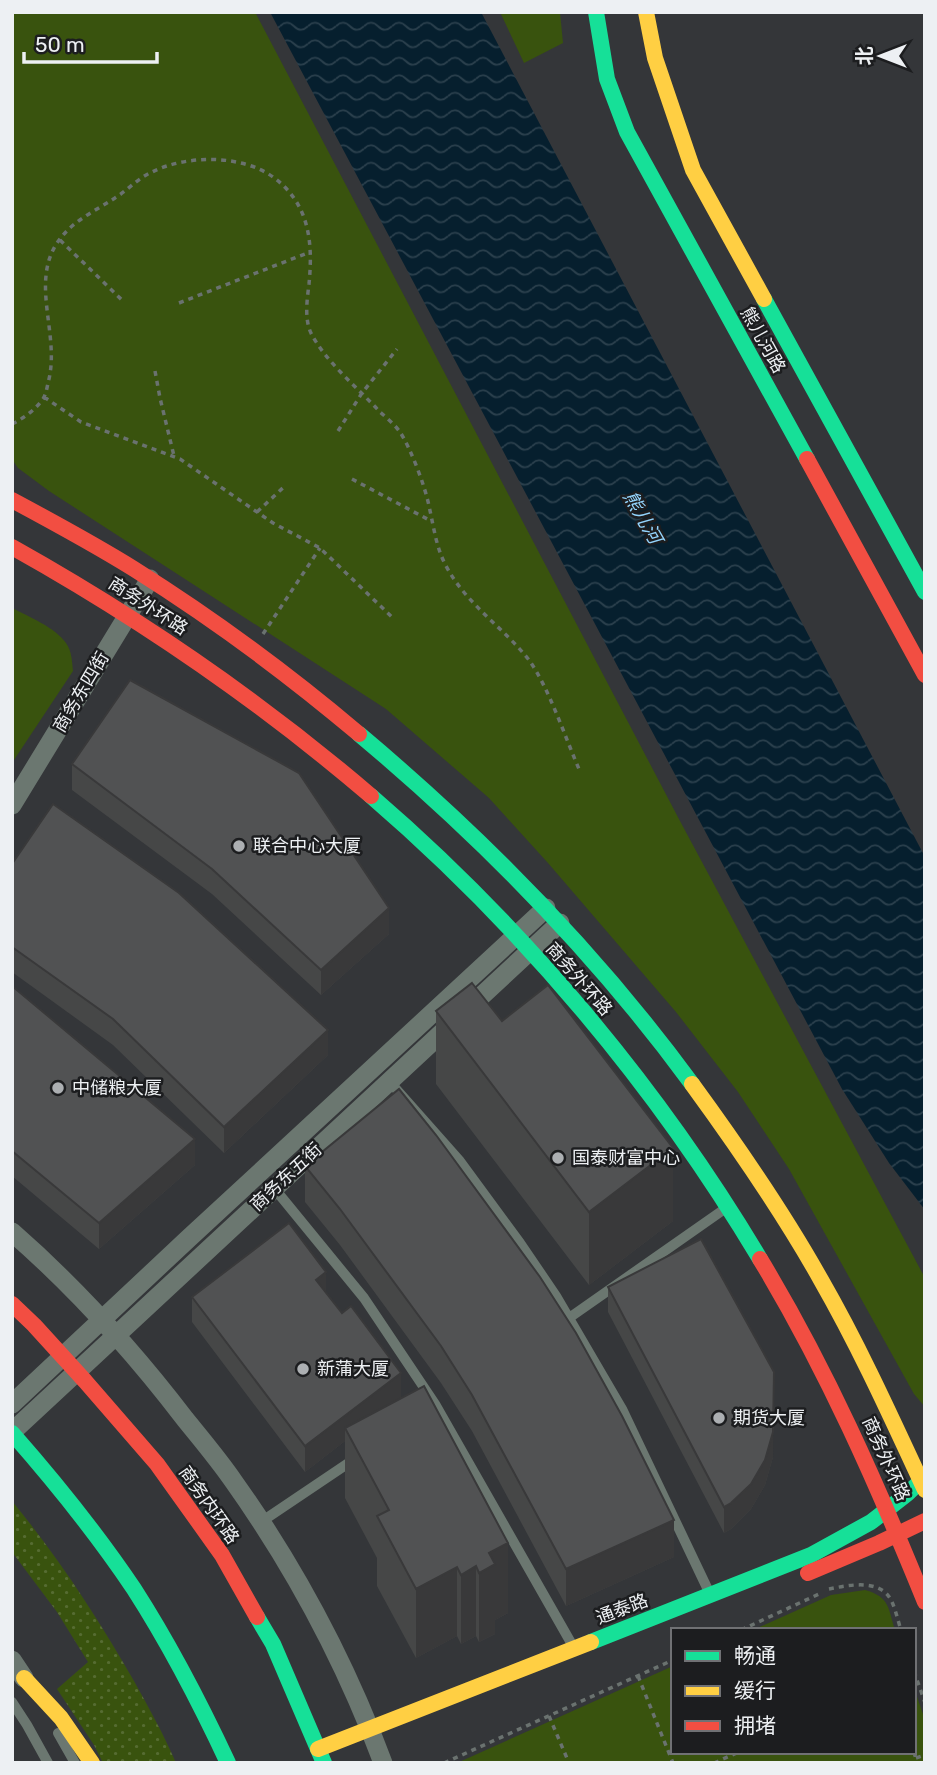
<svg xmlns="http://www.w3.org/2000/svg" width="937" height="1775" font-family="Rubik,'Noto Sans SC',sans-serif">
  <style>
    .grass { fill: url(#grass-dots) }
    .green { fill: #39530e }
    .water { fill: url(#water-waves) }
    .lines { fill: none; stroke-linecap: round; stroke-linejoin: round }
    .path { stroke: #6a726f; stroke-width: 3.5; stroke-dasharray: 5 5; stroke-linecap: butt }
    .lane { stroke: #6b7770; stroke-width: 10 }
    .street { stroke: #6b7770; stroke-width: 19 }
    .fast { stroke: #16e098; stroke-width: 16 }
    .slow { stroke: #ffcf43; stroke-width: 16 }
    .jam { stroke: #f24e42; stroke-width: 16 }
    .wall { fill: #464747 }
    .shaded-wall { fill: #39393a }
    .building { fill: #515253; stroke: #39393a; stroke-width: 2 }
    .poi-dot { fill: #acafb2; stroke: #1c1d1f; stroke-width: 2.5 }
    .labels { text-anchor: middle; stroke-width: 5; stroke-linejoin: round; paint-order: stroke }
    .street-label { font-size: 18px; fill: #edf0f3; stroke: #1c1d1f }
    .poi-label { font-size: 18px; fill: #edf0f3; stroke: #1c1d1f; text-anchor: start }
    .water-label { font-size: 19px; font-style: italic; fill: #93d4fd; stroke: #1c1d1f }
  </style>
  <defs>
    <pattern id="grass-dots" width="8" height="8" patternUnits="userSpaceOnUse" patternTransform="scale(1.75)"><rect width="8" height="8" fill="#39530e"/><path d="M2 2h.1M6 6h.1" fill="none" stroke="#566c32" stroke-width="1.8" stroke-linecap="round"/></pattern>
    <pattern id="water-waves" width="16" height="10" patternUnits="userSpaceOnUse" patternTransform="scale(1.75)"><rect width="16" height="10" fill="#061f2e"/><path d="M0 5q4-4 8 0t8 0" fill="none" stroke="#2b404d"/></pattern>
  </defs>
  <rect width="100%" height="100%" fill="#343639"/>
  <path class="grass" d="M 12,1501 C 58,1557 98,1618 134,1681 C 149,1708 164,1735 176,1763 L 103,1763 L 94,1745 L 57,1689 L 88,1662 L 57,1612 L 12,1552 Z"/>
  <path class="green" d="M 12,12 L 255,12 L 680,821 L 925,1278 L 925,1407 L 914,1394 L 789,1169 L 738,1092 L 676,1012 L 548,863 L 489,798 L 386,709 L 49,491 L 18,468 L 12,459 Z
    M 500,12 L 560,12 L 563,43 L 524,63 Z
    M 12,608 C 28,616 56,628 66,643 C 72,651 72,662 73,671 L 12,763 Z
    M 865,1590 C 890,1597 888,1608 895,1630 L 753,1630 L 831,1595 Z
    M 673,1666 L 673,1752 L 914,1752 L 914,1688 L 925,1720 L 925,1763 L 457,1763 Z"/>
  <path class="water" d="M 270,12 L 481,12 L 925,857 L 925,1210 L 889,1163 L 842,1089 Z"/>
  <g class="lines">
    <path class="path" d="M 60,240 L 123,301
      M 179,303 L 310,252
      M 155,371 L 160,398 L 174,456
      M 44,397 L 81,422 L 180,459 L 273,523 L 320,548 L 394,619
      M 12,424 C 24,418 35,410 43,399 C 46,394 47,388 48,383 C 62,333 25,277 64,234 C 77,219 98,209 115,198 C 128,190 138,178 152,172 C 186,155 241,154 273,177 C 310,204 313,243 309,284 C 307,300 304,321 312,335 C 327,363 358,388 380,412 C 387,418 395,425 400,432 C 411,449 425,486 429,506 C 434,528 436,547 446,566 C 467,605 503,627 529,660 C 549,688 565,737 579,769
      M 338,431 L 362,393 L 397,349
      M 352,479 L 431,521
      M 257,512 L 286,485
      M 263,634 L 320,548
      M 829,1589 C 849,1585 882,1578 892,1602 C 896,1611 898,1621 901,1630
      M 741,1630 L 819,1594
      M 914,1671 L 925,1703
      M 638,1676 L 673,1763
      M 549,1716 L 569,1763
      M 914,1752 L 917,1763
      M 916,1758 L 925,1755
      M 444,1763 L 673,1660
      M 714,1763 L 739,1752"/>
    <path class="lane" d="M 389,1081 L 459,1160 L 520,1243 L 556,1296 L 622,1409 L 710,1594
      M 274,1188 L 364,1298 L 435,1404 L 574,1648
      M 569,1318 L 726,1208
      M 261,1522 L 356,1458
      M 12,1702 L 27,1725 L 48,1763
      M 58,1733 L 75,1763"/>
    <path class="street" d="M 12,805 L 150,579
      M 12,1232 C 76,1288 133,1351 185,1419 C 202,1440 219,1460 234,1482 C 295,1568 346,1664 383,1763
      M 12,1404 L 189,1238 L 546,908
      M 12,1432 L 560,923
      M 12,1660 L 24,1678"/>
    <path class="fast" d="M 596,12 L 607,79 L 627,132 L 807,459
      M 764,299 L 925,592
      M 359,734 C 483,838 596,953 692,1084
      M 371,796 C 523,927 657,1086 760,1259
      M 12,1433 C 56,1483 97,1534 134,1589 C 170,1645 200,1703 228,1763
      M 257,1617 L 273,1644 L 324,1763
      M 591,1642 L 811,1555 L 871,1522 L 907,1494 L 925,1477"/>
    <path class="slow" d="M 646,12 L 655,58 L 693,170 L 764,299
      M 692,1084 C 738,1147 783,1212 821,1280 C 860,1348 892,1419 925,1490
      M 24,1678 L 61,1718 L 92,1763
      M 318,1749 L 591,1642"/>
    <path class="jam" d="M 807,459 L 925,675
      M 12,500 C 53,522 94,544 134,569 C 212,618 288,674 359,734
      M 12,547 C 139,618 260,701 371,796
      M 760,1259 C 826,1368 877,1484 925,1602
      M 12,1304 L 34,1325 L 85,1381 L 157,1464 L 222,1555 L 257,1617
      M 808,1573 L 879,1543 L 925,1521"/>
  </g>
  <path class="wall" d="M 72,764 L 389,934 L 321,995 L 212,894 L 72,790 Z
    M 12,864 L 328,1055 L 224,1153 L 113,1045 L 12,972 Z
    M 12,986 L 195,1165 L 99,1249 L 12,1176 Z
    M 436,1011 L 502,1021 L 673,1221 L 589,1285 L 436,1084 Z
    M 305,1166 L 674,1557 L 566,1606 L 472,1431 L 441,1383 L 340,1245 L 305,1202 Z
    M 608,1287 L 773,1457 L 765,1485 L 751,1509 L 731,1529 L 724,1533 L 608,1312 Z
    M 326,1293 L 401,1398 L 508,1613 L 495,1620 L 495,1634 L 479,1642 L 476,1636 L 461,1644 L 457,1636 L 416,1658 L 377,1586 L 377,1558 L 345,1498 L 345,1441 L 305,1472 L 192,1322 L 192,1297 Z"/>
  <path class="shaded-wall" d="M 389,908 L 389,934 L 321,995 L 321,970 Z
    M 328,1030 L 328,1055 L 224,1153 L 224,1127 Z
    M 195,1139 L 195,1165 L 99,1249 L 99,1223 Z
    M 673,1148 L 673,1221 L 589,1285 L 589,1212 Z
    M 326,1272 L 326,1298 L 316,1280 Z
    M 774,1372 L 773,1457 L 765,1485 L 751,1509 L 731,1529 L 724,1533 L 724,1507 Z
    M 401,1373 L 401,1399 L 345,1428 L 345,1441 L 305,1472 L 305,1446 Z
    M 674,1520 L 674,1557 L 566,1606 L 566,1569 Z
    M 508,1543 L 508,1613 L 495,1620 L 495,1634 L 479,1642 L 479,1573 L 489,1553 Z
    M 476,1566 L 476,1636 L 461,1644 L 461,1575 Z
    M 457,1567 L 457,1636 L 416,1658 L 416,1589 Z"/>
  <path class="building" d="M 130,680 L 299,773 L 389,908 L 321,970 L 212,869 L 72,764 Z
    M 53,804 L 179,893 L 328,1030 L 224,1127 L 113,1019 L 12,947 L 12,864 Z
    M 472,983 L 502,1021 L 548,985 L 673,1148 L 589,1212 L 436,1011 Z
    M 12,986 L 195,1139 L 99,1223 L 12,1151 Z
    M 399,1089 L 436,1135 L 540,1277 L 576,1333 L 622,1416 L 674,1520 L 566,1569 L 472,1395 L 441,1346 L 340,1209 L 305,1166 Z
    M 289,1223 L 326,1272 L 316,1280 L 342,1313 L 351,1306 L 401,1373 L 305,1446 L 192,1297 Z
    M 701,1239 L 774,1372 L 773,1432 L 765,1460 L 751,1484 L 731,1503 L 724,1507 L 608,1287 Z
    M 424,1386 L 508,1543 L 489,1553 L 495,1564 L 479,1573 L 476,1566 L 461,1575 L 457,1567 L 416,1589 L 377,1516 L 389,1510 L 345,1428 Z"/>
  <g class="poi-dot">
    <circle cx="239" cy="846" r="7"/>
    <circle cx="58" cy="1088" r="7"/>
    <circle cx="558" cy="1158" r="7"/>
    <circle cx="303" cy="1369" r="7"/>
    <circle cx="719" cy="1418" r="7"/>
  </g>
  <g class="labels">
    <g class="street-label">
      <text transform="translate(763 340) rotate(61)" y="6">熊儿河路</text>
      <text transform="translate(148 606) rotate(33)" y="6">商务外环路</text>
      <text transform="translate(81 692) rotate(-59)" y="6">商务东四街</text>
      <text transform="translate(579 979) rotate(49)" y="6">商务外环路</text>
      <text transform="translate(286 1177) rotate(-43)" y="6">商务东五街</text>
      <text transform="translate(886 1459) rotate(66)" y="6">商务外环路</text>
      <text transform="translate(209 1505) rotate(55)" y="6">商务内环路</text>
      <text transform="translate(622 1609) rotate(-21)" y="6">通泰路</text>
    </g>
    <g class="poi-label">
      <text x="253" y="852">联合中心大厦</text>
      <text x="72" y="1094">中储粮大厦</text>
      <text x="572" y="1164">国泰财富中心</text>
      <text x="317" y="1375">新蒲大厦</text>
      <text x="733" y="1424">期货大厦</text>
    </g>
    <g class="water-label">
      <text transform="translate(643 517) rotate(60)" y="7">熊儿河</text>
    </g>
  </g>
  <rect width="937" height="1775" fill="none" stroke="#edf0f3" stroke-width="28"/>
  <rect x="671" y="1628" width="245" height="126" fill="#1c1d1f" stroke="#707174" stroke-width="2"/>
  <rect x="685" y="1651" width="35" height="10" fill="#16e098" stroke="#707174" stroke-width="2"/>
  <text x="734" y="1663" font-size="21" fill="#edf0f3">畅通</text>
  <rect x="685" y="1686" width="35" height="10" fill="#ffcf43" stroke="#707174" stroke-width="2"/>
  <text x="734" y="1698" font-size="21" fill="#edf0f3">缓行</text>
  <rect x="685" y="1721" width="35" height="10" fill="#f24e42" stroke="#707174" stroke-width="2"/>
  <text x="734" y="1733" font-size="21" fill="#edf0f3">拥堵</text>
  <g transform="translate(881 56) rotate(270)" stroke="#1c1d1f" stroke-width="5" paint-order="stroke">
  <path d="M0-5L12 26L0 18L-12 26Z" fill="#edf0f3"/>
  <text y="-10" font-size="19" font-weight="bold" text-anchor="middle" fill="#edf0f3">北</text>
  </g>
  <path d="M24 52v10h133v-10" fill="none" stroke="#edf0f3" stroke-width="3.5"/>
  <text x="35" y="52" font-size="21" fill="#edf0f3" stroke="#1c1d1f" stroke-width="5" paint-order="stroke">50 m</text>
</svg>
